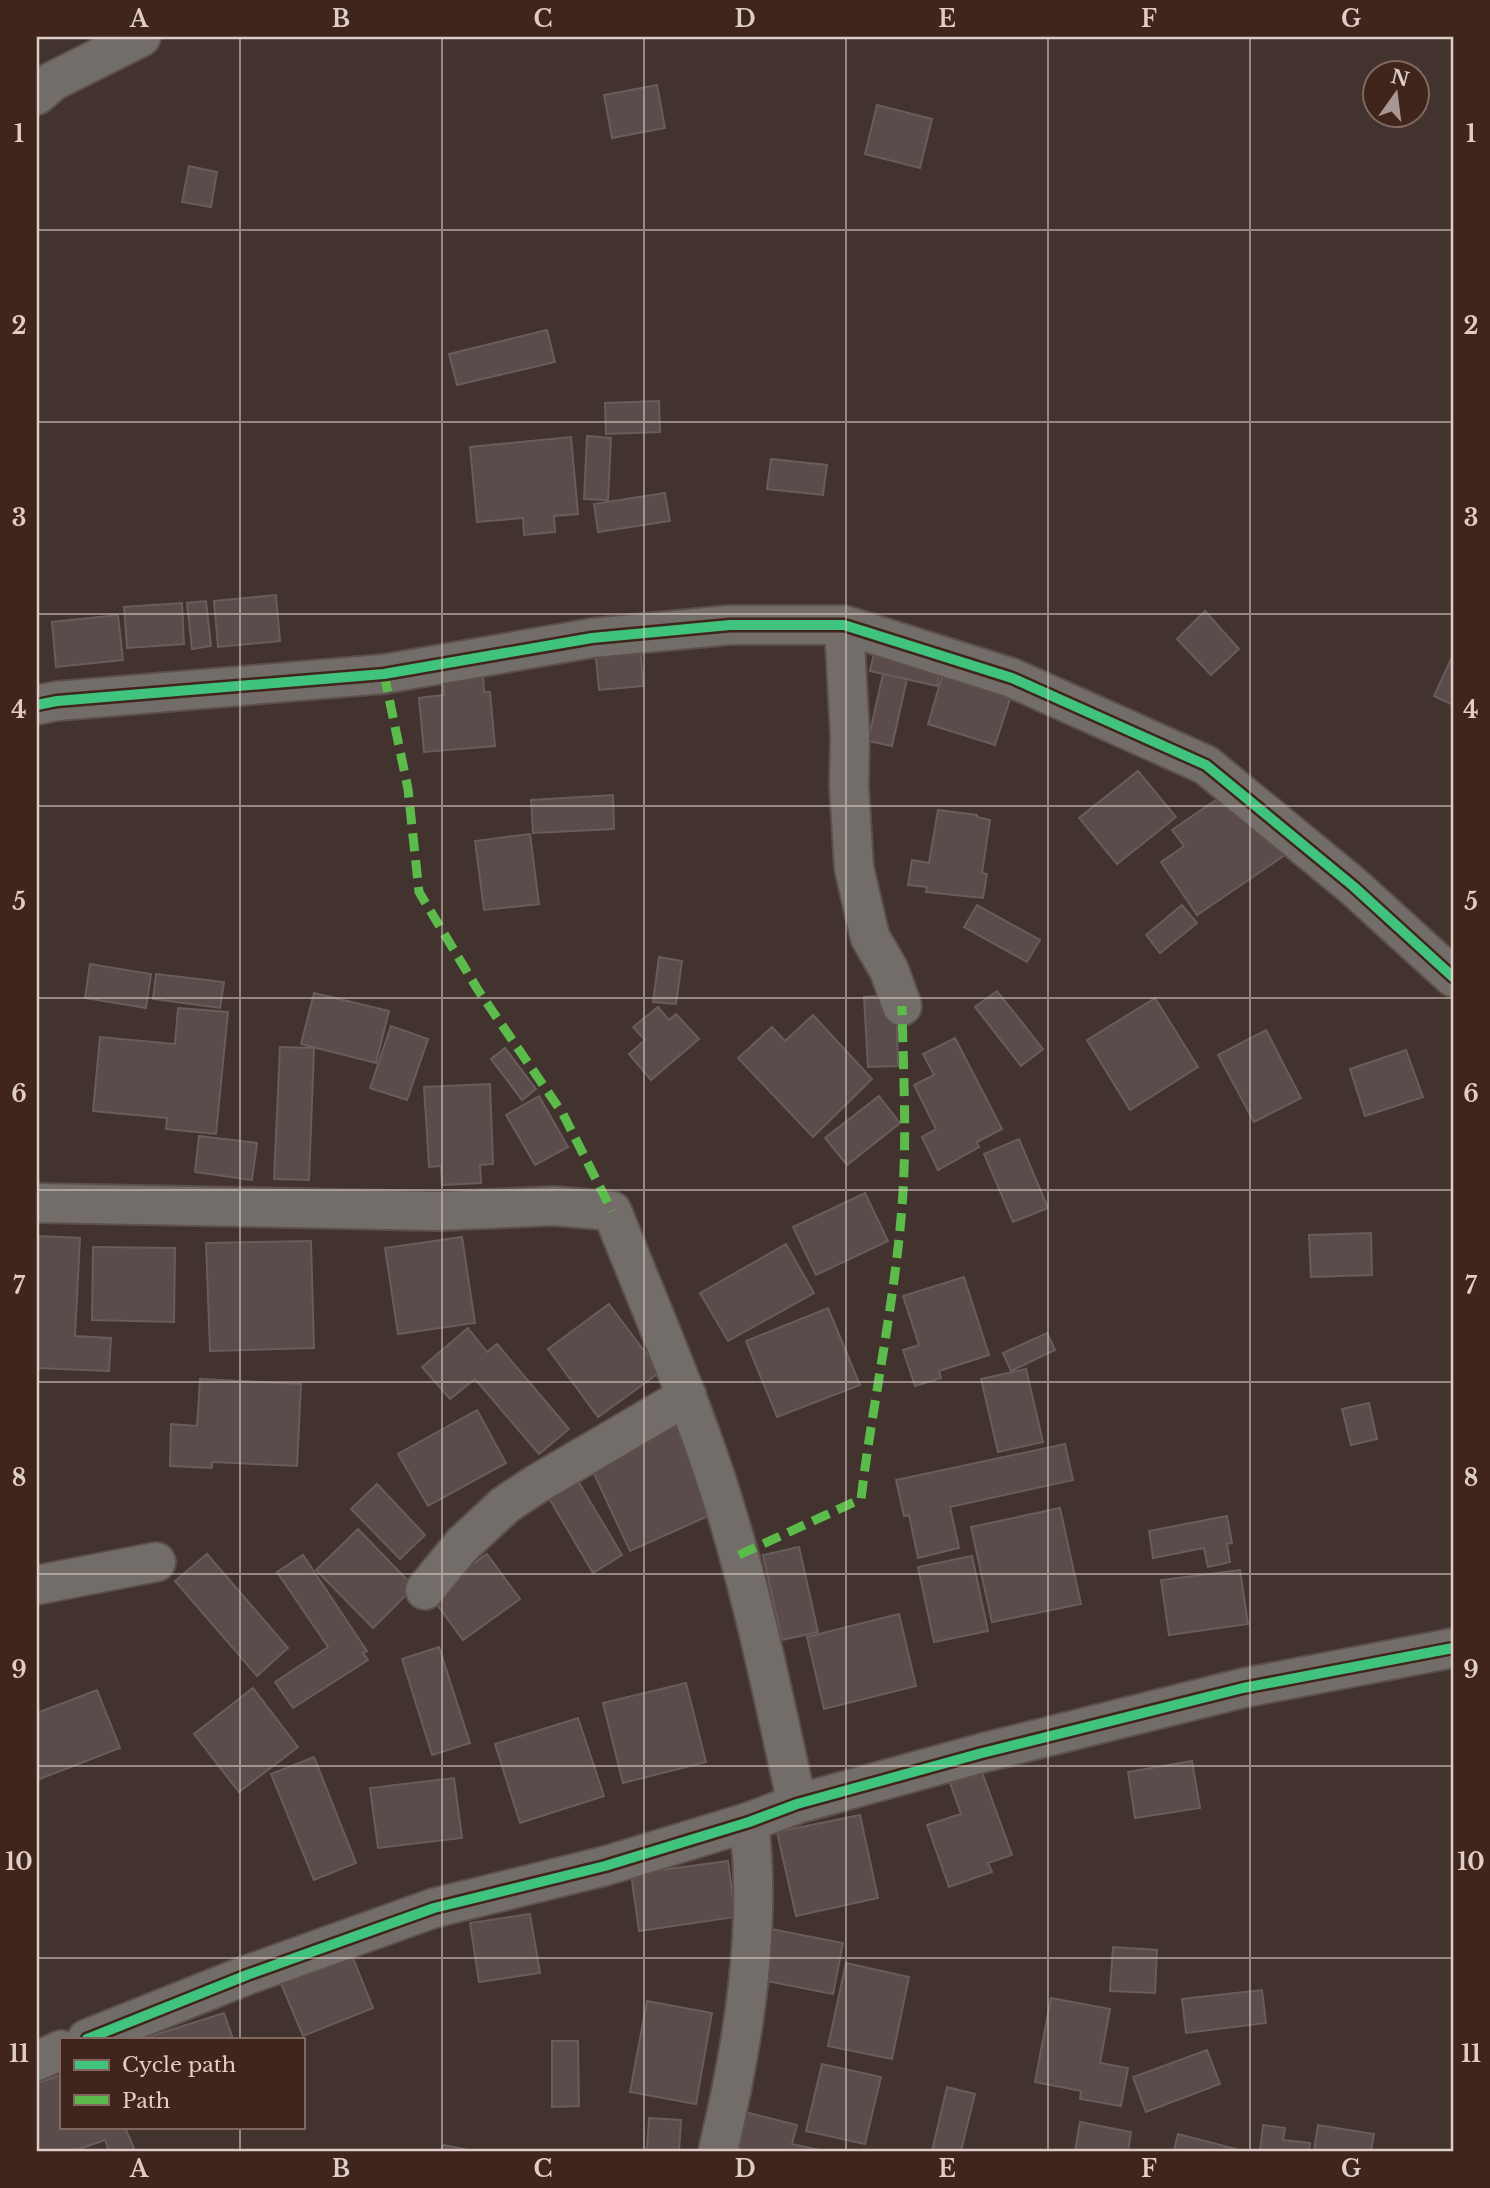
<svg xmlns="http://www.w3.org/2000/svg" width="1490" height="2188" font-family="'Libre Baskerville',serif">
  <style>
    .building { fill: #594c4b; stroke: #695c5b; stroke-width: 2 }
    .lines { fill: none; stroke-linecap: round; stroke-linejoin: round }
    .minor-casing { stroke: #5d504b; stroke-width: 42 }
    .minor { stroke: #736d69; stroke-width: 38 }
    .quiet { stroke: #5cbc4b; stroke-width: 9; stroke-dasharray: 18 9; stroke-linecap: butt }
    .cycleway-casing { stroke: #40251c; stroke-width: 15 }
    .cycleway { stroke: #40c37c; stroke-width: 10 }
    .grid { fill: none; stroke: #dfcdc7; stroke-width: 2; stroke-opacity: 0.55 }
    .neatline { fill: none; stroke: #dfcdc7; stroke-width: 2.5 }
    .grid-label { font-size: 23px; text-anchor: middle; font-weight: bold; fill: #dfcdc7 }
  </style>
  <rect width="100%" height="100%" fill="#42332e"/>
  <path class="building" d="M 657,85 L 665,128 L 612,138 L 604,95 Z
    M 877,105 L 932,119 L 920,168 L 865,154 Z
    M 189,166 L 217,172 L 211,207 L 182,202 Z
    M 547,330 L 555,362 L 457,385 L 449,354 Z
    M 659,401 L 660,432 L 606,434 L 605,403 Z
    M 587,436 L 611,438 L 608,500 L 584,499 Z
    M 571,437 L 578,514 L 554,516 L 555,532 L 524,535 L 523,518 L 477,522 L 470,447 Z
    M 771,459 L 827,465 L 823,495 L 767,489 Z
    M 665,493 L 670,521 L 598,532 L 594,504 Z
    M 276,595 L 280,641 L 218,647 L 214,601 Z
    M 206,601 L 211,646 L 192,649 L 187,603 Z
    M 182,603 L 184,644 L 127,648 L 124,607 Z
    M 1205,611 L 1239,649 L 1211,675 L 1177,639 Z
    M 118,615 L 123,660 L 56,667 L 52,622 Z
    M 640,644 L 643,686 L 599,690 L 595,648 Z
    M 875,649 L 941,664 L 937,686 L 870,671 Z
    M 1453,655 L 1453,705 L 1434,696 Z
    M 945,666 L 1014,687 L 995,745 L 928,724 Z
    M 483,673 L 484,692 L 490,692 L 495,746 L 424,752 L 419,698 L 444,695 L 442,676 Z
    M 883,674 L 907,679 L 892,746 L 868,741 Z
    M 1138,771 L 1176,817 L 1117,864 L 1079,818 Z
    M 1232,789 L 1247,801 L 1285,855 L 1197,915 L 1161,862 L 1184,846 L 1172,830 Z
    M 613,795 L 614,829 L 533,833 L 531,800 Z
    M 938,810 L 977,815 L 977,817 L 990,820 L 982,873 L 987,874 L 983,898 L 926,892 L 927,887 L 908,885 L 912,860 L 929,863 Z
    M 530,834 L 539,904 L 484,910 L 475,841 Z
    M 977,905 L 1040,940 L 1027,962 L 964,927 Z
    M 1182,905 L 1197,923 L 1160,953 L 1146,935 Z
    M 659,957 L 682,961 L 676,1004 L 653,1002 Z
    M 90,964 L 151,974 L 146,1008 L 85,998 Z
    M 156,974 L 224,982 L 220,1008 L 153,999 Z
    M 997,991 L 1043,1049 L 1021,1066 L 975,1007 Z
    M 314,993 L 389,1011 L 376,1063 L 301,1044 Z
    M 896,995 L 898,1066 L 868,1067 L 864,997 Z
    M 1155,998 L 1198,1067 L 1130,1110 L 1087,1040 Z
    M 658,1007 L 669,1020 L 676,1014 L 699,1039 L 651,1080 L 629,1054 L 645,1040 L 633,1027 Z
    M 178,1008 L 228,1012 L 216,1134 L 166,1129 L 167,1118 L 93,1111 L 100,1037 L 175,1044 Z
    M 813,1015 L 872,1079 L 813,1137 L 738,1058 L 772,1027 L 785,1041 Z
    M 391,1026 L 428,1039 L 407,1100 L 370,1088 Z
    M 1266,1030 L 1301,1098 L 1254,1122 L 1218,1055 Z
    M 955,1038 L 1002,1129 L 977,1142 L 979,1147 L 938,1170 L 922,1137 L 936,1129 L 914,1085 L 934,1075 L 923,1054 Z
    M 280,1047 L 314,1048 L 309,1180 L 274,1179 Z
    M 505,1048 L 536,1089 L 522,1100 L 491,1059 Z
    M 1406,1050 L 1423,1097 L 1365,1116 L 1350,1069 Z
    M 490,1084 L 493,1164 L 480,1165 L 481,1183 L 442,1185 L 441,1166 L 429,1167 L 424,1087 Z
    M 539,1096 L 568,1147 L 535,1165 L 506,1115 Z
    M 879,1096 L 900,1123 L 847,1165 L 825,1138 Z
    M 199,1136 L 257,1143 L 252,1180 L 195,1172 Z
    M 1019,1139 L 1048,1208 L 1013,1222 L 984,1154 Z
    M 865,1193 L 888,1241 L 816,1275 L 793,1227 Z
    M 1371,1233 L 1372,1275 L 1311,1277 L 1309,1235 Z
    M 37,1236 L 80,1238 L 75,1336 L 111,1338 L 109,1371 L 37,1368 Z
    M 462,1237 L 475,1323 L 398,1334 L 385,1248 Z
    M 311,1241 L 314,1348 L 210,1351 L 206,1243 Z
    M 786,1244 L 814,1293 L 728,1341 L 700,1293 Z
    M 93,1247 L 175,1248 L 174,1322 L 92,1320 Z
    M 964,1277 L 989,1355 L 939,1371 L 941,1378 L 915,1386 L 903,1350 L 919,1345 L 903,1296 Z
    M 609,1304 L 660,1372 L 598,1417 L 548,1349 Z
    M 828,1308 L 860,1385 L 777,1417 L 746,1341 Z
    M 468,1328 L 487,1352 L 497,1344 L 569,1429 L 539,1454 L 475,1379 L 450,1399 L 422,1367 Z
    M 1047,1333 L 1055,1350 L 1011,1371 L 1003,1353 Z
    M 1026,1369 L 1043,1442 L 998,1452 L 981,1379 Z
    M 200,1379 L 301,1384 L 297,1466 L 212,1462 L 212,1468 L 170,1466 L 171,1424 L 197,1426 Z
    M 1369,1403 L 1377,1439 L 1351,1445 L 1342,1409 Z
    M 477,1410 L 506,1463 L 428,1506 L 398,1454 Z
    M 675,1424 L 715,1513 L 630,1551 L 589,1463 Z
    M 1065,1444 L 1073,1480 L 950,1507 L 959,1548 L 918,1558 L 909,1515 L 904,1516 L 896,1480 Z
    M 569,1466 L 622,1555 L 593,1573 L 540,1483 Z
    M 377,1484 L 425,1535 L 400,1559 L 351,1509 Z
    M 1060,1508 L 1081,1604 L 992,1622 L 971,1527 Z
    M 1227,1516 L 1232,1543 L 1227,1544 L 1230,1562 L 1208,1567 L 1204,1548 L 1153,1558 L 1149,1531 Z
    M 358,1529 L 414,1587 L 373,1628 L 316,1570 Z
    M 799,1547 L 818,1632 L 782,1640 L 763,1555 Z
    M 207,1554 L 288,1648 L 257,1676 L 175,1581 Z
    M 487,1554 L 520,1599 L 463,1640 L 430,1595 Z
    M 303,1555 L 367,1651 L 363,1653 L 368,1660 L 293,1708 L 275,1682 L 328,1647 L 277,1572 Z
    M 972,1556 L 988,1631 L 934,1642 L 918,1567 Z
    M 1240,1570 L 1248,1624 L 1169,1635 L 1161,1580 Z
    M 899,1614 L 916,1686 L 824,1709 L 807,1637 Z
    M 439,1647 L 470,1743 L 432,1755 L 402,1659 Z
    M 686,1683 L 706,1762 L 623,1783 L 603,1703 Z
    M 253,1688 L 298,1747 L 239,1792 L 194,1734 Z
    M 97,1690 L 120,1748 L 37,1780 L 37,1713 Z
    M 578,1718 L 604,1796 L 520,1823 L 495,1744 Z
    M 314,1757 L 356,1863 L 314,1880 L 271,1774 Z
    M 1192,1761 L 1200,1808 L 1135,1818 L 1128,1772 Z
    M 982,1772 L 1012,1855 L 988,1863 L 992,1872 L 949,1887 L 927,1825 L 961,1814 L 950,1783 Z
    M 454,1778 L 462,1838 L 378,1848 L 370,1788 Z
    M 860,1815 L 878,1898 L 796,1916 L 777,1832 Z
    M 728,1861 L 735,1917 L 639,1931 L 631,1874 Z
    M 530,1914 L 540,1973 L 479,1982 L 470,1923 Z
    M 771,1929 L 843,1943 L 833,1994 L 762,1980 Z
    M 1113,1947 L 1157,1950 L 1155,1993 L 1110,1991 Z
    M 351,1953 L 373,2008 L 303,2036 L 280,1981 Z
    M 846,1963 L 909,1977 L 892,2059 L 828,2046 Z
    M 1262,1990 L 1266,2023 L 1186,2033 L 1182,1999 Z
    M 1051,1998 L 1110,2009 L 1100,2063 L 1128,2068 L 1121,2106 L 1080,2099 L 1081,2091 L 1035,2082 Z
    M 647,2001 L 712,2013 L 696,2104 L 630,2092 Z
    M 224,2013 L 233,2039 L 142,2039 Z
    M 552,2041 L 578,2041 L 579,2106 L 552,2107 Z
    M 1207,2050 L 1220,2084 L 1146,2112 L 1133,2077 Z
    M 822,2064 L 881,2077 L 865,2144 L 806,2131 Z
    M 61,2075 L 61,2127 L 125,2127 L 135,2151 L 109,2151 L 105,2140 L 73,2151 L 37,2151 L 37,2083 Z
    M 947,2087 L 975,2094 L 961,2151 L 932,2151 Z
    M 745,2112 L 797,2125 L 792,2144 L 824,2151 L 735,2151 Z
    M 649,2118 L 681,2120 L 679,2151 L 647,2151 Z
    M 1080,2122 L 1131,2132 L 1128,2151 L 1075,2151 Z
    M 1263,2125 L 1285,2128 L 1283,2140 L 1310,2143 L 1309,2151 L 1260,2151 Z
    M 1318,2125 L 1374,2134 L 1371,2151 L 1314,2151 Z
    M 1178,2134 L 1243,2151 L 1174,2151 Z
    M 443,2145 L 474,2151 L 441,2151 Z"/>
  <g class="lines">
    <g class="minor-casing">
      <path id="minor" d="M 37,95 L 53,81 L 141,37
        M 844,625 L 850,735 L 849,786 L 854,868 L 870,937 L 889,970 L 902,1006
        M 37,705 L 57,701 L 384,674 L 592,638 L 730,625 L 844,625 L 1012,678 L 1206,765 L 1353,886 L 1453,977
        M 37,1203 L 438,1211 L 554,1206 L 612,1211 C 647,1300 686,1388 716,1479 C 751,1585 773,1695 797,1804
        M 37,1585 L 156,1562
        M 425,1590 L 462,1545 L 505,1505 L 535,1485 L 687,1396
        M 87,2039 L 247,1975 L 434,1908 L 605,1866 L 749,1822 L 797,1804 L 982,1753 L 1243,1688 L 1453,1648
        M 37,2061 L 61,2050
        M 718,2151 C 743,2046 762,1930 749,1822"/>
    </g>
    <use href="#minor" class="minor"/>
    <path class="quiet" d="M 384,674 L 408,789 L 419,892 L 478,990 L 563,1114 L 612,1211
      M 739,1555 L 861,1499 C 874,1390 900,1281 904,1171 C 906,1116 903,1060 902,1006"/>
    <g class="cycleway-casing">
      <path id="cycleway" d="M 37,705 L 57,701 L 384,674 L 592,638 L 730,625 L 844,625 L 1012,678 L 1206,765 L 1353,886 L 1453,977
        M 87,2039 L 247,1975 L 434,1908 L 605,1866 L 749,1822 L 797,1804 L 982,1753 L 1243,1688 L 1453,1648"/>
    </g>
    <use href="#cycleway" class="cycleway"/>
  </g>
  <path class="grid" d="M 240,37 L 240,2039M 442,37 L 442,2151M 644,37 L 644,2151M 846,37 L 846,2151M 1048,37 L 1048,2151M 1250,37 L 1250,2151M 37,230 L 1453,230M 37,422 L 1453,422M 37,614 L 1453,614M 37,806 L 1453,806M 37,998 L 1453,998M 37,1190 L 1453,1190M 37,1382 L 1453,1382M 37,1574 L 1453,1574M 37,1766 L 1453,1766M 37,1958 L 1453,1958M 240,2127 L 240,2151"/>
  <rect width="1490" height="2188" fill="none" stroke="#40251c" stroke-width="77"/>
  <rect x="60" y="2038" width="245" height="91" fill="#40251c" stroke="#806860" stroke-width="2"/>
  <rect x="74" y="2060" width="35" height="10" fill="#40c37c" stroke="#806860" stroke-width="2"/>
  <text x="122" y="2072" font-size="21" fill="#dfcdc7">Cycle path</text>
  <rect x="74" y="2095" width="35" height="10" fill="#5cbc4b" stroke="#806860" stroke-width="2"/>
  <text x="122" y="2108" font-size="21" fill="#dfcdc7">Path</text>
  <g transform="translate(1396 94) rotate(14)"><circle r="33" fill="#40251c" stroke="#806860" stroke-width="2"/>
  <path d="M0-5L12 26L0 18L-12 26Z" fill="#a89791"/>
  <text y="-10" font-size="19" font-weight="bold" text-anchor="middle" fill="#dfcdc7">N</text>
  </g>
  <rect x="38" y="38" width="1414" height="2112" class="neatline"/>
  <g class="grid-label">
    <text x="139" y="27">A</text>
    <text x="341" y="27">B</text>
    <text x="543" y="27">C</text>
    <text x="745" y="27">D</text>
    <text x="947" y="27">E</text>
    <text x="1149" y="27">F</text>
    <text x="1351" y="27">G</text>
    <text x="19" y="142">1</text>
    <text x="1471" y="142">1</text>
    <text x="19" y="334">2</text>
    <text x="1471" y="334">2</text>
    <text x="19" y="526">3</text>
    <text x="1471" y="526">3</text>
    <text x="19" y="718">4</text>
    <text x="1471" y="718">4</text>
    <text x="19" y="910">5</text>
    <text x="1471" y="910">5</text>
    <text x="19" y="1102">6</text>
    <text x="1471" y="1102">6</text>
    <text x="19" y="1294">7</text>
    <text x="1471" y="1294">7</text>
    <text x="19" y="1486">8</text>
    <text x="1471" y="1486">8</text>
    <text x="19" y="1678">9</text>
    <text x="1471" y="1678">9</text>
    <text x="19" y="1870">10</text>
    <text x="1471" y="1870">10</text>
    <text x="19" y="2062">11</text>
    <text x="1471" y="2062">11</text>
    <text x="139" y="2177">A</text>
    <text x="341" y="2177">B</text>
    <text x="543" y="2177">C</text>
    <text x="745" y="2177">D</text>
    <text x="947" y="2177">E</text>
    <text x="1149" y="2177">F</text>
    <text x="1351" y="2177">G</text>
  </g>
</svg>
